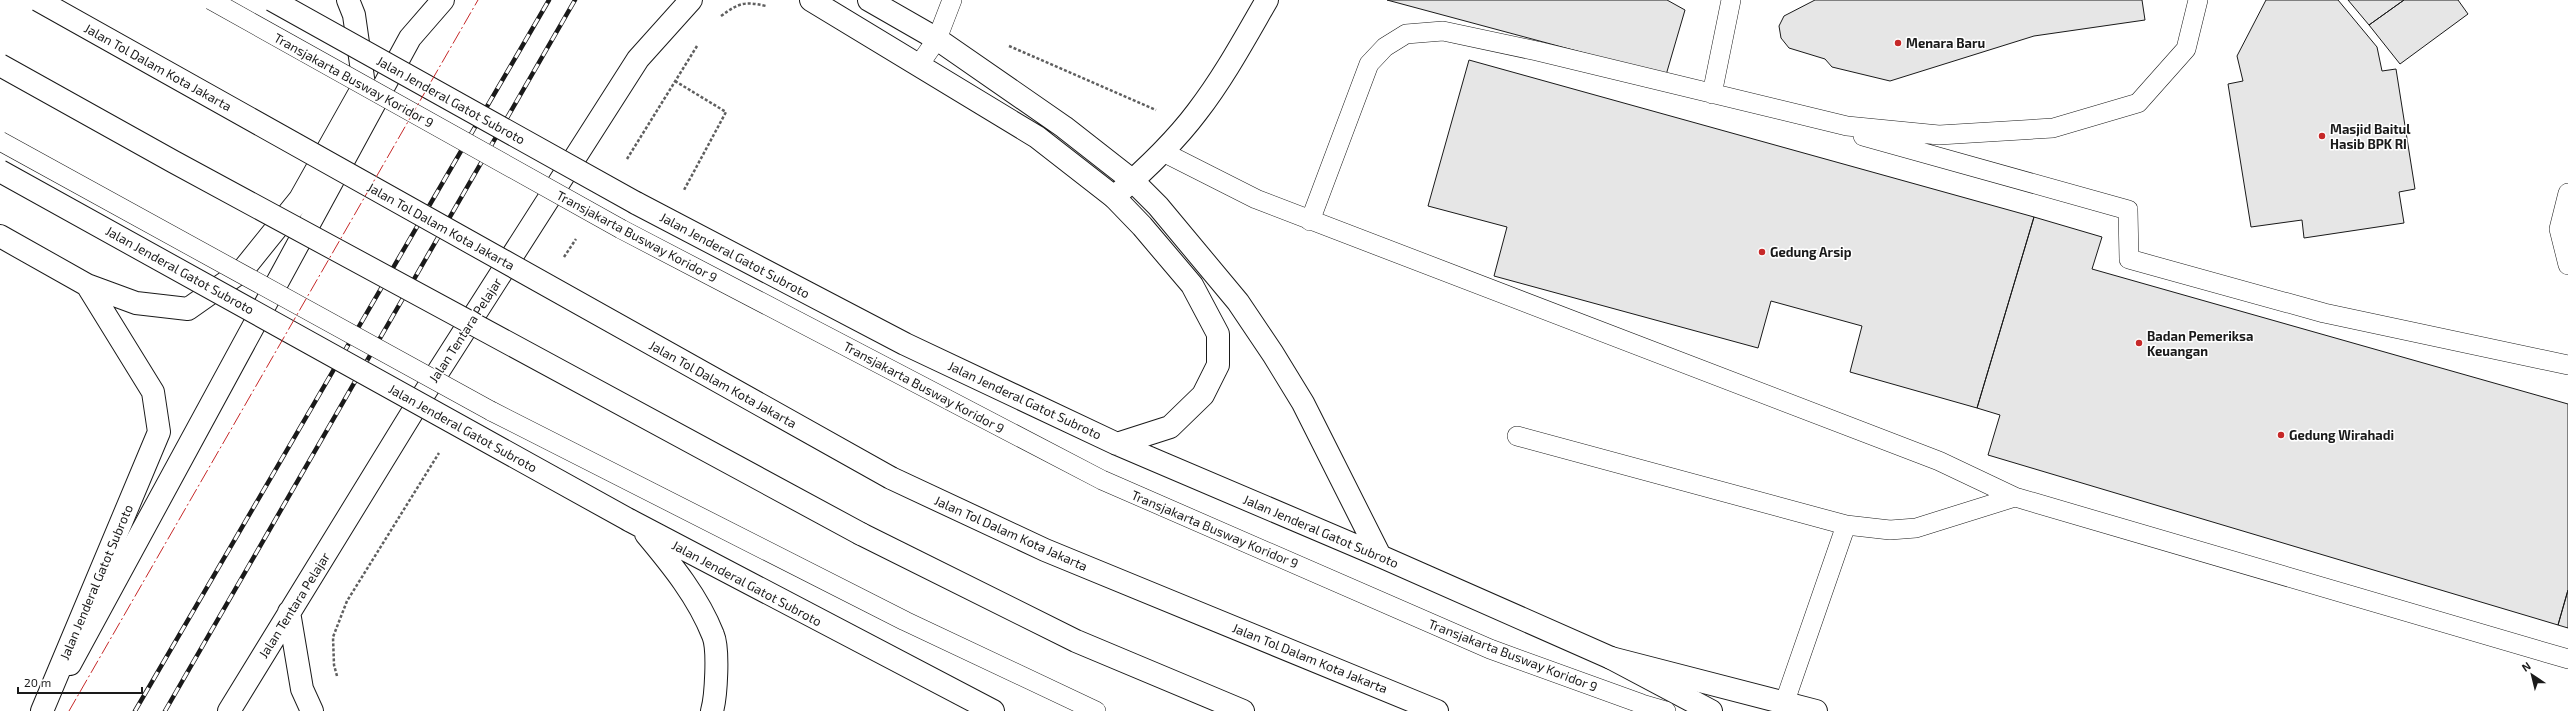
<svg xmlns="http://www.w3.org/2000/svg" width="2568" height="711" font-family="'Exo 2',sans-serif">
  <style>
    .building { fill: #e6e6e6; stroke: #1a1a1a }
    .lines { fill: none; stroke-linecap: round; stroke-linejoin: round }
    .service-casing { stroke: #1a1a1a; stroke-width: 20 }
    .minor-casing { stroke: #1a1a1a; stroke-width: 24 }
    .primary-casing { stroke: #1a1a1a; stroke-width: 24 }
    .trunk-casing { stroke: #1a1a1a; stroke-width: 24 }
    .motorway-casing { stroke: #1a1a1a; stroke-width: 24 }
    .path { stroke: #5f5f5f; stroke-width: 2.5; stroke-dasharray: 3 2; stroke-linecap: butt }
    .service { stroke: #fff; stroke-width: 19 }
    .minor { stroke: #fff; stroke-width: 22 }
    .primary { stroke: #fff; stroke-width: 22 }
    .trunk { stroke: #fff; stroke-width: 22 }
    .motorway { stroke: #fff; stroke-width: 22 }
    .rail-casing { stroke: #1a1a1a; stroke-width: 4.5 }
    .rail { stroke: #fff; stroke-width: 3; stroke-dasharray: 9; stroke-linecap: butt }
    .service-bridge-casing { stroke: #1a1a1a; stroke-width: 20; stroke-linecap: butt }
    .trunk-bridge-casing { stroke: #1a1a1a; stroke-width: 24; stroke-linecap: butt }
    .motorway-bridge-casing { stroke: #1a1a1a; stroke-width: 24; stroke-linecap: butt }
    .service-bridge { stroke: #fff; stroke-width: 19 }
    .trunk-bridge { stroke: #fff; stroke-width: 22 }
    .motorway-bridge { stroke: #fff; stroke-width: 22 }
    .power { stroke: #c62828; stroke-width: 1; stroke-dasharray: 14 3 2 3; stroke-linecap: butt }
    .poi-dot { fill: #c62828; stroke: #fff; stroke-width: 1.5 }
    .labels { text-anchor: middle; stroke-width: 3; stroke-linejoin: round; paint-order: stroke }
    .poi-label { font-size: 13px; font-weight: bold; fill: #1a1a1a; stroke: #fff; text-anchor: start }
    .street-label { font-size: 13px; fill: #1a1a1a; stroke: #fff }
  </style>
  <rect width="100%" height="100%" fill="#fff"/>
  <path class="building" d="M 1387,0 L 1667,0 L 1685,10 L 1666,75 Z
    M 1815,0 L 2142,0 L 2145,20 L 2034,36 L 1890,81 L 1832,67 L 1825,59 L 1789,48 L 1781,38 L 1779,26 L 1784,16 Z
    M 2266,0 L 2338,0 L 2377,47 L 2382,71 L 2396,69 L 2415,189 L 2399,192 L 2404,223 L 2304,238 L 2302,220 L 2251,227 L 2228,84 L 2243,81 L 2237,56 Z
    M 2348,0 L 2404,0 L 2369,25 Z
    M 2404,0 L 2458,0 L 2468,14 L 2400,64 L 2369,25 Z
    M 1469,60 L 2034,217 L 1977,408 L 1850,372 L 1862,326 L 1771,301 L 1758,348 L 1494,276 L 1507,227 L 1428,206 Z
    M 2034,217 L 2102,237 L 2092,269 L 2568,404 L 2568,590 L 2558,625 L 1988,455 L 2000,415 L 1977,408 Z
    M 2568,590 L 2568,628 L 2558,625 Z"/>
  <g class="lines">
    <g class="service-casing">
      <path id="service" d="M 919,65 L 937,39 L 952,0
        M 1712,94 L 1731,0
        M 1863,136 L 2128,210 L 2129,259 L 2324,313 L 2568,365
        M 1163,152 L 1256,199 L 1939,461 L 2015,497 L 2568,659
        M 2568,193 L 2559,229 L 2568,265
        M 1310,221 L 1369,64 L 1385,47 L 1406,34 L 1443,31 L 1537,51 L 1847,126 L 1939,135 L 2053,128 L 2138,103 L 2186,49 L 2198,0
        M 621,229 L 1102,480 L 1490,649 L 1642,704 L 1666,711
        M 491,411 L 905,621 L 1096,711
        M 1517,436 L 1846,525
        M 1784,704 L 1846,525 L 1890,530 L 1916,528 L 2015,497"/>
    </g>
    <g class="minor-casing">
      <path id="minor" d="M 1114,197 C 1144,171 1173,144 1197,112 C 1224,77 1245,38 1267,0"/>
    </g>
    <g class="primary-casing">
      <path id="primary" d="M 70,664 L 410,38 L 443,0"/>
    </g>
    <g class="trunk-casing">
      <path id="trunk" d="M 811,0 L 1037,137 L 1114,197 L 1142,226 L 1192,285 L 1218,334 L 1218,365 L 1203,395 L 1170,427 L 1117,444
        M 869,0 L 937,39 L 1064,127 L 1133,181 L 1158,206 L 1238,302 L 1273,354 L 1303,403 L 1380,556
        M 636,203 L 905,344 L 1117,444 L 1380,556 L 1611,658 L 1816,711
        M 0,236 L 87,285 L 136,303 L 188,309 L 242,271 L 300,199 L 364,85 L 354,15 L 348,0
        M 629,520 L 993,711
        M 646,534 C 672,565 698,597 713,635 C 719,649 716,697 712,711
        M 289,612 L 302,689 L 312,711
        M 42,711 L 159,432 L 153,392 L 87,285
        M 229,711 L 415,408 L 638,59 L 691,0"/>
    </g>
    <g class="motorway-casing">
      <path id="motorway" d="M 891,478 L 1045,550 L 1437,711
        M 861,534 L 1076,641 L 1243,711
        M 1611,658 L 1711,711"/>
    </g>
    <path class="path" d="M 721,16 C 739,3 744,1 766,6
      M 1009,46 L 1156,110
      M 675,81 L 726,112 L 684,190
      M 627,159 L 697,46
      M 564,257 L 576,239
      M 337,676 L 334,665 L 333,637 L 347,601 L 439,453"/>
    <use href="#service" class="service"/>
    <use href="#minor" class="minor"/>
    <use href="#primary" class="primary"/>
    <use href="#trunk" class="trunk"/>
    <use href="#motorway" class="motorway"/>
    <g class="rail-casing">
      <path id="rail" d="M 135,711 L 549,0
        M 165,711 L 575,0"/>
    </g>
    <use href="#rail" class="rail"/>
    <g class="service-bridge-casing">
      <path id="service-bridge" d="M 211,0 L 621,229
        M 0,141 L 491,411"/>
    </g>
    <g class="trunk-bridge-casing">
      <path id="trunk-bridge" d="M 272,0 L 636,203
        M 0,171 L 629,520"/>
    </g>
    <g class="motorway-bridge-casing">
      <path id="motorway-bridge" d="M 38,0 L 891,478
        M 0,65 L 174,162 L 861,534"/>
    </g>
    <use href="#service-bridge" class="service-bridge"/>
    <use href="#trunk-bridge" class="trunk-bridge"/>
    <use href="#motorway-bridge" class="motorway-bridge"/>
    <path class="power" d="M 69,711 L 478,0"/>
  </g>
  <g class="poi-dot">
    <circle cx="1898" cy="43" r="4"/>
    <circle cx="2322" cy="136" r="4"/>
    <circle cx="1762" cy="252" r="4"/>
    <circle cx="2139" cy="343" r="4"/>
    <circle cx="2281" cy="435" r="4"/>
  </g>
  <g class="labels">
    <g class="poi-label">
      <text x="1906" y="48">Menara Baru</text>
      <text x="2330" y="134">Masjid Baitul<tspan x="2330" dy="15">Hasib BPK RI</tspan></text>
      <text x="1770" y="257">Gedung Arsip</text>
      <text x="2147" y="341">Badan Pemeriksa<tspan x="2147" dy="15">Keuangan</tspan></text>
      <text x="2289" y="440">Gedung Wirahadi</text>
    </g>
    <g class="street-label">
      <text transform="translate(158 67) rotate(29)" y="5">Jalan Tol Dalam Kota Jakarta</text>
      <text transform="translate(354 80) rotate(29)" y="5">Transjakarta Busway Koridor 9</text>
      <text transform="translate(451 100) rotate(29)" y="5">Jalan Jenderal Gatot Subroto</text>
      <text transform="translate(441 226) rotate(29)" y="5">Jalan Tol Dalam Kota Jakarta</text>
      <text transform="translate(637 236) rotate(28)" y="5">Transjakarta Busway Koridor 9</text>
      <text transform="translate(735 255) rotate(28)" y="5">Jalan Jenderal Gatot Subroto</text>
      <text transform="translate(180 270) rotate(29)" y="5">Jalan Jenderal Gatot Subroto</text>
      <text transform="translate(465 330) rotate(-57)" y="5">Jalan Tentara Pelajar</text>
      <text transform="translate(723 384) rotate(29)" y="5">Jalan Tol Dalam Kota Jakarta</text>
      <text transform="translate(924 387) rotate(28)" y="5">Transjakarta Busway Koridor 9</text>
      <text transform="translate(1025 400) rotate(25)" y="5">Jalan Jenderal Gatot Subroto</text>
      <text transform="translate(463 428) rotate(29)" y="5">Jalan Jenderal Gatot Subroto</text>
      <text transform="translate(1215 529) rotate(23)" y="5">Transjakarta Busway Koridor 9</text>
      <text transform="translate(1321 531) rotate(23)" y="5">Jalan Jenderal Gatot Subroto</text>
      <text transform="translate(1011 533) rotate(24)" y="5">Jalan Tol Dalam Kota Jakarta</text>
      <text transform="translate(96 582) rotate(-67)" y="5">Jalan Jenderal Gatot Subroto</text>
      <text transform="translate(747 583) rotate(28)" y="5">Jalan Jenderal Gatot Subroto</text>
      <text transform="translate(294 605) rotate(-58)" y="5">Jalan Tentara Pelajar</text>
      <text transform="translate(1513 655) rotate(21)" y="5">Transjakarta Busway Koridor 9</text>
      <text transform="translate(1310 658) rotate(22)" y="5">Jalan Tol Dalam Kota Jakarta</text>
    </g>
  </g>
  <g transform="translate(2532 675) rotate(325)" stroke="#ffffff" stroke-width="3" paint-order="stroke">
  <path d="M0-3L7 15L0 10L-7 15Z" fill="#1a1a1a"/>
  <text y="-6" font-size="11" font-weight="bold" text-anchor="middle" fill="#1a1a1a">N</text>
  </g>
  <path d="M18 687v6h124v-6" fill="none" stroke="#1a1a1a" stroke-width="2"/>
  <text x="24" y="687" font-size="12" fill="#1a1a1a" stroke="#ffffff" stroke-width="3" paint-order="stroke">20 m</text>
</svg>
